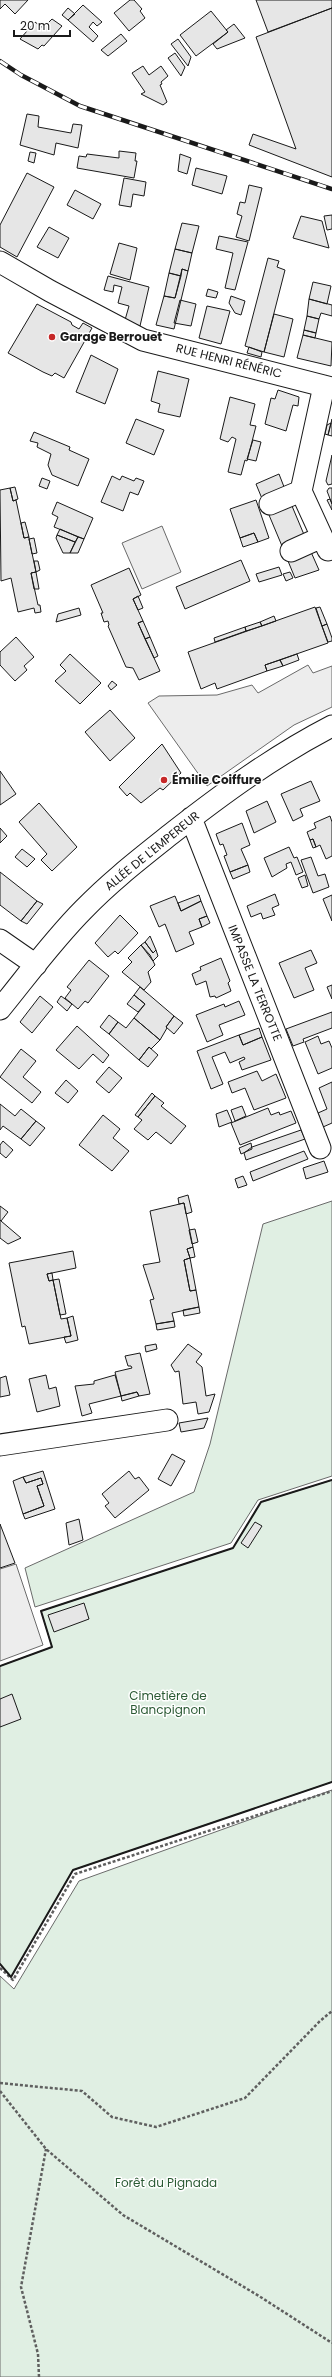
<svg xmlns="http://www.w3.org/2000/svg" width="332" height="2377" font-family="Poppins,sans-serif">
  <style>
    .green { fill: #e0efe3; stroke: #6a6a6a }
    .parking { fill: #ededed; stroke: #6a6a6a }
    .building { fill: #e6e6e6; stroke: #1a1a1a }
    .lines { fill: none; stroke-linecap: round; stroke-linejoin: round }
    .minor-casing { stroke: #1a1a1a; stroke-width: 23 }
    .path { stroke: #5f5f5f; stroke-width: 2.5; stroke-dasharray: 3 2; stroke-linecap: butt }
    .minor { stroke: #fff; stroke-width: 21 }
    .rail-casing { stroke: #1a1a1a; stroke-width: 4.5 }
    .rail { stroke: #fff; stroke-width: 3; stroke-dasharray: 9; stroke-linecap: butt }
    .wall { stroke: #1a1a1a; stroke-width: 2 }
    .poi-dot { fill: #c62828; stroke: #fff; stroke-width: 1.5 }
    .labels { text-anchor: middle; stroke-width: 3; stroke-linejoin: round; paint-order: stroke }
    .poi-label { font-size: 12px; font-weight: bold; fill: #1a1a1a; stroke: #fff; text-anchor: start }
    .street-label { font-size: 12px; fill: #1a1a1a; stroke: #fff }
    .park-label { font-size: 12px; fill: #2b5a34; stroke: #fff }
  </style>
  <rect width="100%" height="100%" fill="#fff"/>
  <path class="green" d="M 332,1201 L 332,1476 L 258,1500 L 231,1543 L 35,1607 L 25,1568 L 194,1492 L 210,1444 L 263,1224 Z
    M 332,1480 L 332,1782 L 73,1870 L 11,1977 L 0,1964 L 0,1666 L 52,1647 L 41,1611 L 233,1548 L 261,1502 Z
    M 332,1790 L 332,2377 L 0,2377 L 0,1976 L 14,1989 L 79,1881 Z"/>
  <path class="parking" d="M 162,526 L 181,572 L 142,589 L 122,543 Z
    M 308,665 L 313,673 L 332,666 L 332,707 L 294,725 L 207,786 L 148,703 L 159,696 L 217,695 L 252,685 L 258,693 Z
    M 16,1564 L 43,1645 L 0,1661 L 0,1569 Z"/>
  <path class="building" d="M 0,0 L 28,0 L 15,14 L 5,4 L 0,9 Z
    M 130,0 L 134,0 L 142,9 L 140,11 L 145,18 L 129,31 L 114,13 Z
    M 256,0 L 332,0 L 332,8 L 268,32 Z
    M 83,5 L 102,22 L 97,26 L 93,22 L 89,27 L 98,36 L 93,42 L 68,20 Z
    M 68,8 L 75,14 L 68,20 L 62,15 Z
    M 332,8 L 332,177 L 249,145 L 253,134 L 296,149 L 256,37 Z
    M 211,11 L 228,32 L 196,56 L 180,35 Z
    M 52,19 L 62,26 L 44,46 L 42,45 L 38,49 L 20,39 L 35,22 L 43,28 Z
    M 234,24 L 245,38 L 217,49 L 213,44 L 228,32 L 226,30 Z
    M 121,34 L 127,41 L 108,56 L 101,50 Z
    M 178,39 L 191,57 L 188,66 L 171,44 Z
    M 175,53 L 185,67 L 181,76 L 168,58 Z
    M 143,66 L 149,75 L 161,66 L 168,76 L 161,82 L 162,84 L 160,85 L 167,102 L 163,105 L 141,94 L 145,92 L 132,73 Z
    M 27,114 L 39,116 L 38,127 L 71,133 L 73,124 L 82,125 L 78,148 L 56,143 L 54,155 L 20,145 Z
    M 119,151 L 136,153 L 135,161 L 137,161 L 134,178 L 77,168 L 79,156 L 86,157 L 87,154 L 119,158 Z
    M 30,152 L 36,153 L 34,163 L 28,161 Z
    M 180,154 L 191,158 L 187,174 L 178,171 Z
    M 196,168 L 227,176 L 222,194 L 192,185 Z
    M 27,173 L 54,187 L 17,257 L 0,247 L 0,225 Z
    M 124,178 L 146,182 L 144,196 L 133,194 L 131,207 L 119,205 Z
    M 249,185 L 262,188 L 249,241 L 236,237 L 242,216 L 237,214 L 240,202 L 245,203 Z
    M 75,190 L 101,204 L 93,219 L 67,205 Z
    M 332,215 L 332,229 L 327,230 L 324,216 Z
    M 301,216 L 322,221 L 329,248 L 293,238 Z
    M 182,223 L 199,226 L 192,253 L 175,249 Z
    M 49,227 L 69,238 L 58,258 L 37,247 Z
    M 219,236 L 248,242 L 235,290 L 225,288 L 233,253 L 216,249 Z
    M 119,243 L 137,248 L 130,280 L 110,274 Z
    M 175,249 L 192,253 L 188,271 L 182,269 L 181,276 L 169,273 Z
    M 268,258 L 279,261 L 277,267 L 285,270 L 264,352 L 245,346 Z
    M 182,269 L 188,271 L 174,329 L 156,325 L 164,296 L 175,298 Z
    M 169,273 L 181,276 L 175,298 L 164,296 Z
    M 108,276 L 149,287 L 140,326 L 125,320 L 129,306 L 118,303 L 122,287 L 114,285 L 113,292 L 104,290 Z
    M 313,282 L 331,286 L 327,304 L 309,299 Z
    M 208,289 L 218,292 L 216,298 L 206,296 Z
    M 231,296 L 245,301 L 241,315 L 235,313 L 229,303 Z
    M 309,299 L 332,305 L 332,316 L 321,313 L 319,319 L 307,316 Z
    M 180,300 L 196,304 L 191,326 L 174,323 Z
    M 37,304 L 71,322 L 72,325 L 79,329 L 83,323 L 92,328 L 64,378 L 55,373 L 52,376 L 43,372 L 8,353 Z
    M 207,306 L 230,311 L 221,344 L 199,338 Z
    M 274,314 L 293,319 L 284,357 L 264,352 Z
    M 307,316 L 319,319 L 316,333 L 304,330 Z
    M 304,330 L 316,333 L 315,338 L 303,335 Z
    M 303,335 L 332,342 L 331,366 L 297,358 Z
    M 249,347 L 262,352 L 261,357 L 247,353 Z
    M 91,355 L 118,369 L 105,404 L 76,392 Z
    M 158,371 L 189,379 L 180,417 L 158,412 L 160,404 L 151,401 Z
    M 278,390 L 299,397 L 298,406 L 293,405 L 286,431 L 265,424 L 271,398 L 275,399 Z
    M 230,397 L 255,404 L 250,425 L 256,426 L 247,461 L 245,460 L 241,475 L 228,472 L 236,439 L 232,437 L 228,442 L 220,439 Z
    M 136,419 L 164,430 L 154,455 L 126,443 Z
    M 332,419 L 332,436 L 328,435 Z
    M 331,423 L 328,435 L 325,434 L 327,425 Z
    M 34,432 L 70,447 L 69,450 L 89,459 L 78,486 L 52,475 L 48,465 L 51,454 L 37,447 L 38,443 L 30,441 Z
    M 253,440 L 261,442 L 256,461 L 247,459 Z
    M 332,455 L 332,484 L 328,485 L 326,481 Z
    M 279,474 L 286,492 L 263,501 L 256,484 Z
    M 112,476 L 120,480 L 122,476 L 134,481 L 136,478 L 144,481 L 138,495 L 130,492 L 123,511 L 101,502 Z
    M 42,478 L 50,481 L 47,489 L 39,486 Z
    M 15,487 L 18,499 L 13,501 L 10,488 Z
    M 10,488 L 13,501 L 16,500 L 24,538 L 29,537 L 29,539 L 36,572 L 31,573 L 38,605 L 40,605 L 41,612 L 35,613 L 34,608 L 18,612 L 11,578 L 1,581 L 0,490 Z
    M 329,488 L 332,488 L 332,504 L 327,491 Z
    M 330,499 L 332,504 L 332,510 L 327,500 Z
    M 256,500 L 269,538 L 258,542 L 254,533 L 240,538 L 230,509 Z
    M 57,502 L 93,518 L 84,539 L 54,527 L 58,517 L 52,514 Z
    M 292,506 L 305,537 L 282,546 L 269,515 Z
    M 25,522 L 29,537 L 24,538 L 21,523 Z
    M 60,529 L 78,537 L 75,542 L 57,535 Z
    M 254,533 L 258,542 L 243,547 L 240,538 Z
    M 57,535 L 75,542 L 70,553 L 63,553 L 56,538 Z
    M 78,537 L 84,539 L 78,553 L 70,553 Z
    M 34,538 L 37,553 L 32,554 L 29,539 Z
    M 311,552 L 319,570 L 295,578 L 288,561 Z
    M 241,560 L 250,581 L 185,609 L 176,587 Z
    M 34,561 L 38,561 L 40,570 L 36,572 Z
    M 279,567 L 282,575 L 259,582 L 256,574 Z
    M 129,568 L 141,595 L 133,599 L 143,621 L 138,623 L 160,671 L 139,680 L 133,668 L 126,667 L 108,626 L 109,625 L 108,621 L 104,622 L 101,613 L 103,613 L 91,585 Z
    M 36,572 L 39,589 L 34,589 L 31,573 Z
    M 290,572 L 293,578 L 286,581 L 283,574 Z
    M 138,596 L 143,608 L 138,610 L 133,599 Z
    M 315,607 L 328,643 L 265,665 L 267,671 L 217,689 L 215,683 L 201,689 L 188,652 Z
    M 320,607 L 327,624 L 322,626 L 316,608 Z
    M 79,608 L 81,615 L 56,622 L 58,614 Z
    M 274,616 L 276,621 L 262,626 L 260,622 Z
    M 143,621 L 150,637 L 145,639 L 138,623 Z
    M 260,622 L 262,626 L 246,631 L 245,627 Z
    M 327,624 L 332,638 L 332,641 L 328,642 L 322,626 Z
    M 245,627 L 246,631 L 215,642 L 214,638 Z
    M 16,637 L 34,657 L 24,666 L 27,670 L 15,681 L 0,665 L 0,652 Z
    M 150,637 L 158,656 L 154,658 L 145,639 Z
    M 70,654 L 101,683 L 80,704 L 55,681 L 66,671 L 60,665 Z
    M 297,654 L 299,660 L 283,666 L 280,660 Z
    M 280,660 L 283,666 L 267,671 L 265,665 Z
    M 112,681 L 117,685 L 111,690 L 108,686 Z
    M 110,710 L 135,738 L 110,761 L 85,732 Z
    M 162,744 L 181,773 L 163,790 L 160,788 L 141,803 L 130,793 L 127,796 L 119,787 Z
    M 0,771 L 16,794 L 0,805 Z
    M 311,781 L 320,801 L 300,809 L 303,816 L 293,821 L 281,794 Z
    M 267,801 L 276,822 L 254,833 L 246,811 Z
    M 39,803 L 77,847 L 52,871 L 41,860 L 47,854 L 19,822 Z
    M 330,816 L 332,822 L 332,856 L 326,859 L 320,845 L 316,847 L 313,839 L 310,840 L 307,832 L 316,828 L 314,823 Z
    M 242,823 L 250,845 L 241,849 L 248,865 L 230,872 L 224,856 L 227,855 L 223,844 L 220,845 L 216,834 Z
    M 0,828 L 7,836 L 0,843 Z
    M 313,839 L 316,847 L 313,848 L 310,840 Z
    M 289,847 L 294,858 L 297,857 L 303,872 L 296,875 L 291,862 L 286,864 L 287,868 L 272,877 L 264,858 Z
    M 22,849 L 35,859 L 27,867 L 15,857 Z
    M 311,857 L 318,876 L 325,874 L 329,887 L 313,893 L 301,860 Z
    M 248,865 L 250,872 L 233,879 L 230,872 Z
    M 0,872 L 37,901 L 21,921 L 0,905 Z
    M 305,875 L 308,886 L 302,888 L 298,878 Z
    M 275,894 L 279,905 L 272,908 L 275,915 L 263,919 L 261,913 L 251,917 L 247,906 Z
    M 199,895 L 201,901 L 181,911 L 178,903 Z
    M 332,895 L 332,921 L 323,899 Z
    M 175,896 L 181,911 L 201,901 L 207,916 L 199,919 L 202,927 L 189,932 L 194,944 L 176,952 L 165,924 L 159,927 L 150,906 Z
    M 37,901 L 43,904 L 27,924 L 21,921 Z
    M 120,915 L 138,933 L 118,954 L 115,951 L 108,957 L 95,943 Z
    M 207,916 L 210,923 L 202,927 L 199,919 Z
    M 150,936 L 156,950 L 153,953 L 145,942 Z
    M 145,942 L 153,953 L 156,950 L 158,956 L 153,961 L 141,945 Z
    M 141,945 L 150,955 L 155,965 L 148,972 L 151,982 L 144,990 L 122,972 L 132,962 L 128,958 Z
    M 311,950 L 317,963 L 305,968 L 314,990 L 294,998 L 279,963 Z
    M 221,958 L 230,981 L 228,983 L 231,991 L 216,998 L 215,996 L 210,997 L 206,981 L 196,985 L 192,974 L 201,970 L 200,967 Z
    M 89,960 L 109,976 L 88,1003 L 85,1001 L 78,1009 L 65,998 L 71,990 L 67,987 Z
    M 332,985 L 332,999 L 327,987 Z
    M 140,987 L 174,1016 L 166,1027 L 167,1028 L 160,1040 L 134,1018 L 145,1004 L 134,995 Z
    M 134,995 L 145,1004 L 138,1012 L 127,1004 Z
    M 40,996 L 53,1007 L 32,1033 L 20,1022 Z
    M 61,996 L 72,1004 L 67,1011 L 57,1002 Z
    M 239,1001 L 245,1015 L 219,1025 L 223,1035 L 207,1042 L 196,1015 L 224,1004 L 225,1007 Z
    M 332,1012 L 332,1028 L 303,1039 L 304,1042 L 293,1046 L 286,1029 Z
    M 109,1015 L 118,1022 L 109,1034 L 100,1027 Z
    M 174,1016 L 183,1023 L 174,1034 L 166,1027 Z
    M 134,1018 L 160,1040 L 151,1049 L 149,1047 L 139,1060 L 109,1034 L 118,1022 L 126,1028 Z
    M 77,1026 L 109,1055 L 103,1063 L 93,1054 L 79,1069 L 56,1050 Z
    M 259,1028 L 262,1037 L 243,1045 L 239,1035 Z
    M 239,1035 L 243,1045 L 262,1037 L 271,1060 L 242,1070 L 239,1062 L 245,1059 L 244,1057 L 230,1063 L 225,1052 L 212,1057 L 223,1084 L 211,1089 L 197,1051 Z
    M 318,1036 L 321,1044 L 329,1041 L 332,1048 L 332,1068 L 318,1074 L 305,1042 Z
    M 149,1047 L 158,1055 L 148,1067 L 139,1060 Z
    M 21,1049 L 36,1061 L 23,1077 L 41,1092 L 32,1103 L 0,1077 Z
    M 109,1067 L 122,1078 L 109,1093 L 96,1082 Z
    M 257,1071 L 262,1081 L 276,1074 L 286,1098 L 254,1110 L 245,1088 L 232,1093 L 228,1082 Z
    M 66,1080 L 78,1091 L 68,1103 L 55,1093 Z
    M 332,1082 L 332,1123 L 323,1127 L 318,1113 L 327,1109 L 319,1088 Z
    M 152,1093 L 155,1096 L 138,1117 L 135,1115 Z
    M 155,1096 L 164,1103 L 161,1106 L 186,1126 L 171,1144 L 156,1132 L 148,1140 L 134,1129 L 142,1120 L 138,1117 Z
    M 0,1104 L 15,1116 L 21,1109 L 36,1121 L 21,1139 L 3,1126 L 0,1130 Z
    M 242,1106 L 246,1116 L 235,1121 L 231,1110 Z
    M 268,1108 L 271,1115 L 279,1112 L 280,1115 L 291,1111 L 296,1123 L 240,1145 L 231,1123 Z
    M 227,1110 L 232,1122 L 219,1127 L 216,1114 Z
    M 103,1115 L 120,1129 L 113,1138 L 129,1151 L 112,1171 L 79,1145 Z
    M 36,1121 L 45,1128 L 30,1146 L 21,1139 Z
    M 301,1130 L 305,1139 L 246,1160 L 244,1153 L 252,1147 Z
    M 3,1141 L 13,1150 L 6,1158 L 0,1153 L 0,1145 Z
    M 251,1143 L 252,1149 L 241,1154 L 239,1148 Z
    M 304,1151 L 308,1159 L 253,1181 L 250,1172 Z
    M 324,1161 L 328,1172 L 306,1179 L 303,1168 Z
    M 243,1176 L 247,1185 L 238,1188 L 235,1179 Z
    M 188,1195 L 192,1212 L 186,1214 L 184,1203 L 179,1204 L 178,1198 Z
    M 184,1203 L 193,1247 L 187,1249 L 190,1258 L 184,1260 L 190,1291 L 196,1290 L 199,1307 L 172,1313 L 174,1321 L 156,1324 L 150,1300 L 154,1299 L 143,1265 L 160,1262 L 150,1211 Z
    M 0,1206 L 8,1212 L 1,1221 L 0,1220 Z
    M 0,1220 L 1,1221 L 21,1238 L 8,1244 L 0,1238 Z
    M 195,1229 L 198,1242 L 192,1244 L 189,1230 Z
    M 193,1247 L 195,1257 L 190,1258 L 187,1249 Z
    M 73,1251 L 76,1268 L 47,1274 L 49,1281 L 53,1280 L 61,1319 L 67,1318 L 71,1336 L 29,1344 L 25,1326 L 22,1327 L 9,1263 Z
    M 190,1258 L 196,1290 L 190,1291 L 184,1260 Z
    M 52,1273 L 53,1280 L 49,1281 L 47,1274 Z
    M 59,1279 L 66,1314 L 60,1315 L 53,1280 Z
    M 199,1307 L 200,1313 L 184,1316 L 183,1310 Z
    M 73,1316 L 78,1340 L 66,1343 L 64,1337 L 71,1336 L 67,1318 Z
    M 174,1321 L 175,1327 L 157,1330 L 156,1324 Z
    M 156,1344 L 157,1349 L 146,1352 L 145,1346 Z
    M 188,1344 L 202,1354 L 196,1362 L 202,1367 L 206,1396 L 215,1394 L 209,1412 L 198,1414 L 196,1402 L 183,1404 L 179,1371 L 175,1372 L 171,1365 Z
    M 140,1353 L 150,1394 L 139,1396 L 137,1392 L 121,1396 L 115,1372 L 132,1368 L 131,1366 L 128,1366 L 125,1356 Z
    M 46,1375 L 49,1389 L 56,1387 L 60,1406 L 37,1412 L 29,1379 Z
    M 115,1375 L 121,1396 L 89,1404 L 92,1413 L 82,1416 L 75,1386 L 94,1384 L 94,1381 Z
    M 6,1376 L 10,1395 L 0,1397 L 0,1378 Z
    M 137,1392 L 139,1396 L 122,1401 L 121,1396 Z
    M 208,1418 L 204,1428 L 181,1432 L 179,1423 Z
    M 172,1454 L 185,1461 L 171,1486 L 158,1479 Z
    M 43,1471 L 55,1509 L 25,1519 L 23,1514 L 44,1506 L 37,1486 L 43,1484 L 41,1478 L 26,1483 L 23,1477 Z
    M 129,1471 L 135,1479 L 139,1477 L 149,1490 L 115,1518 L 105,1506 L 109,1503 L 102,1494 Z
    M 23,1477 L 26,1483 L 41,1478 L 43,1484 L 37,1486 L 44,1506 L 23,1514 L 13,1481 Z
    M 79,1519 L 83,1540 L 69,1545 L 66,1523 Z
    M 255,1522 L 262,1526 L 248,1548 L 241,1543 Z
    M 0,1524 L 15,1563 L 0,1568 Z
    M 84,1603 L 89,1619 L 54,1632 L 48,1615 Z
    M 12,1694 L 21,1719 L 0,1727 L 0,1699 Z"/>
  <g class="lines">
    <g class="minor-casing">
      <path id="minor" d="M 0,262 L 50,291 L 143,340 L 332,388
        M 324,386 L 301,491 L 328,550
        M 270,504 L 301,491
        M 291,551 L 322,537
        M 191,818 L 320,1148
        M 0,940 L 36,965
        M 0,1009 C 27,976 53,940 84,909 C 111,881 141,858 171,834 C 222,794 274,756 332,726
        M 0,1445 L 167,1420"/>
    </g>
    <path class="path" d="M 0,1968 L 13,1980 L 75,1874 L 332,1791
      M 0,2083 L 82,2091 L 112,2117 L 156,2127 L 245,2098 L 320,2021 L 332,2011
      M 0,2091 L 46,2149 L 123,2215 L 259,2296 L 332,2343
      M 39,2377 L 38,2354 L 21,2287 L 46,2149"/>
    <use href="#minor" class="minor"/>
    <g class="rail-casing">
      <path id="rail" d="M 0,61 L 21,75 L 80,106 L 332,189"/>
    </g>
    <use href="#rail" class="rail"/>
    <path class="wall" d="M 0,1666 L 52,1647 L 41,1611 L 233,1548 L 261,1502 L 332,1480
      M 0,1964 L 11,1977 L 73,1870 L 332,1782"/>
  </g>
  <g class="poi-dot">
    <circle cx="52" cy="337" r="4"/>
    <circle cx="164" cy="780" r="4"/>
  </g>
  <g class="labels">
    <g class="poi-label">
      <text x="60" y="341">Garage Berrouet</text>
      <text x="172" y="784">Émilie Coiffure</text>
    </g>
    <g class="street-label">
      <text transform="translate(229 361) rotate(14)" y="4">RUE HENRI RÉNÉRIC</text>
      <text transform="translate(152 851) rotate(-39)" y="4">ALLÉE DE L'EMPEREUR</text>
      <text transform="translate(255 983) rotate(68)" y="4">IMPASSE LA TERROTTE</text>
    </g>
    <g class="park-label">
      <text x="168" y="1700">Cimetière de<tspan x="168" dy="14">Blancpignon</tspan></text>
      <text x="166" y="2187">Forêt du Pignada</text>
    </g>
  </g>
  <path d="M14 30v6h56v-6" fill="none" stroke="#1a1a1a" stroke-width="2"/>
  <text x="20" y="30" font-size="12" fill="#1a1a1a" stroke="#ffffff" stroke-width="3" paint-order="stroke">20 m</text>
</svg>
